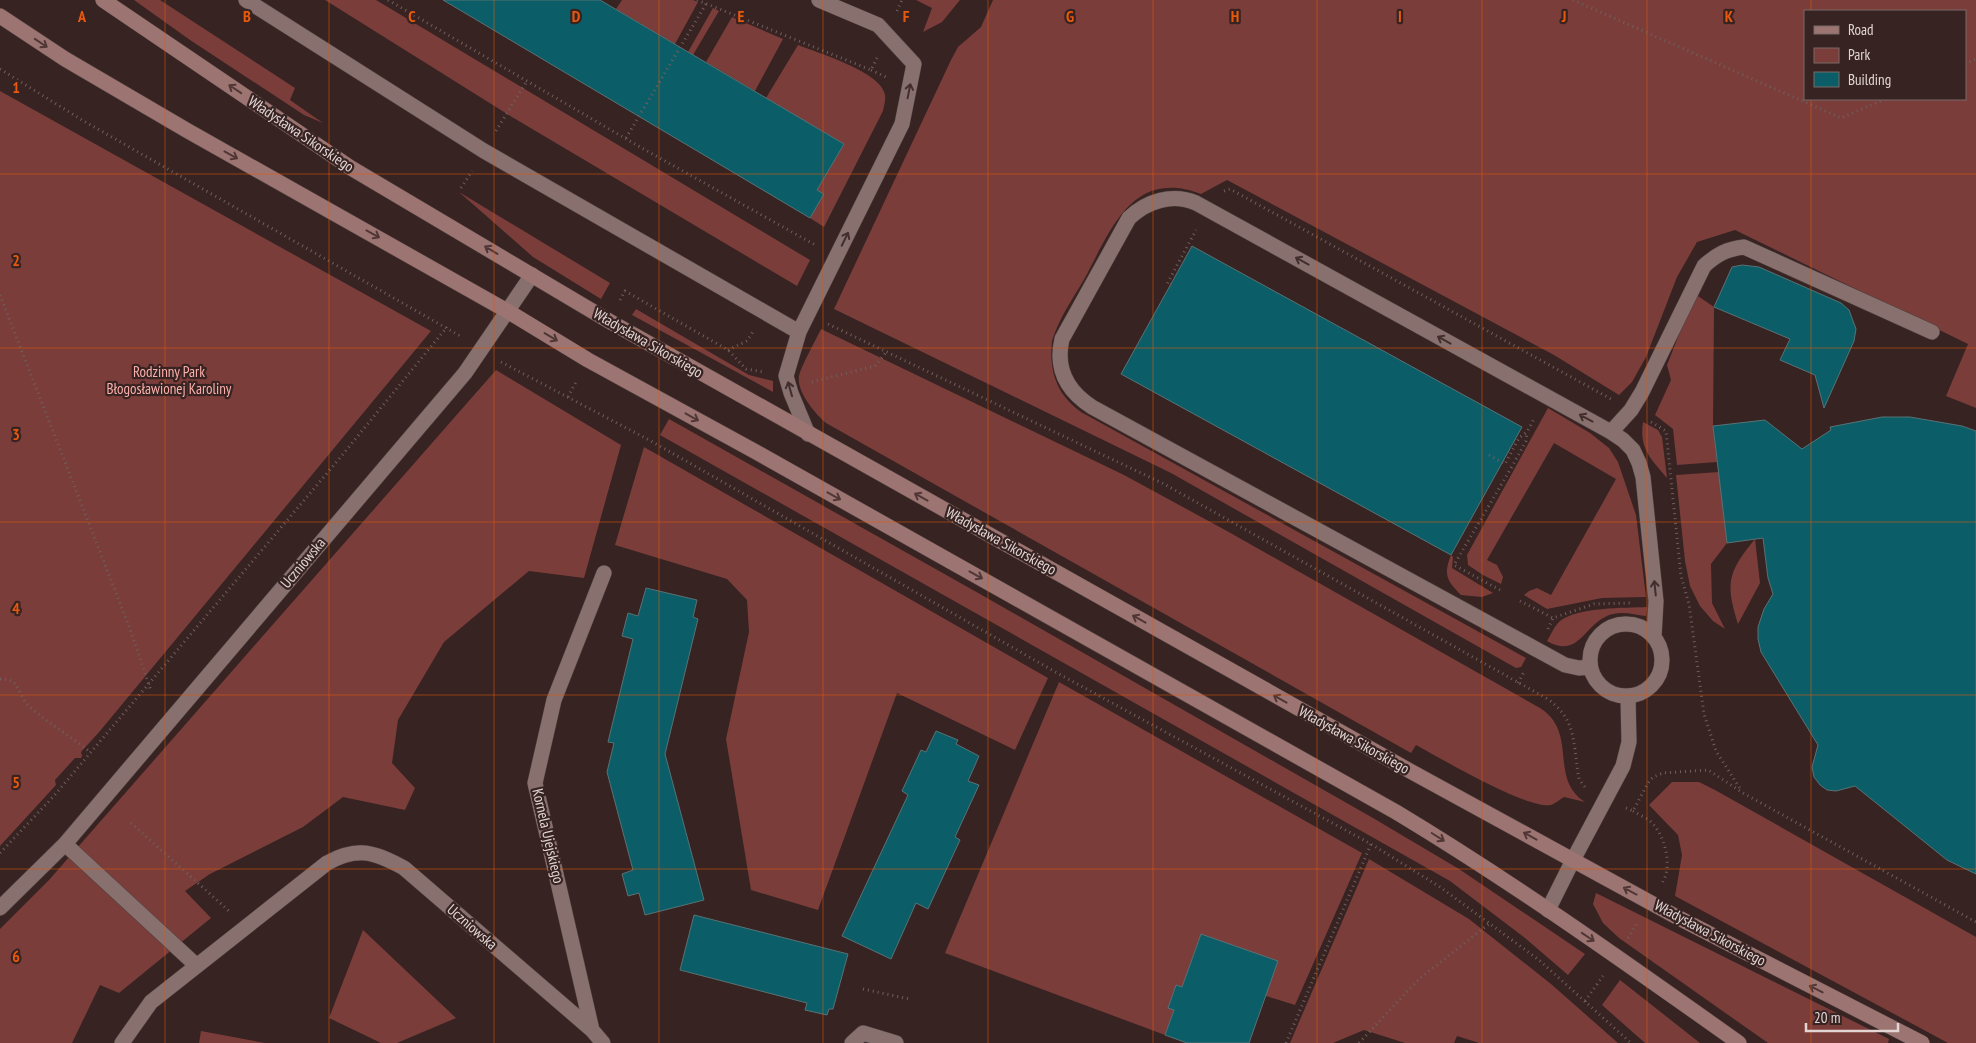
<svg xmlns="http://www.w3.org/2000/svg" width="1976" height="1043" font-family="'PT Sans Narrow',sans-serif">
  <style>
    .green { fill: #7a3d3a; fill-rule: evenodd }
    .building { fill: #0b5e67; stroke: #597275 }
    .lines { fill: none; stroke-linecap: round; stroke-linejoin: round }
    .lane-casing { stroke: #50403f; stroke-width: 16 }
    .street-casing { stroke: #50403f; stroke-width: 16 }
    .secondary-casing { stroke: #50403f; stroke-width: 16 }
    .path { stroke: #705f5e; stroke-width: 3; stroke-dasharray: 1 4; stroke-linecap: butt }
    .lane { stroke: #87706e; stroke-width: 15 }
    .street { stroke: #87706e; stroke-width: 15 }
    .secondary { stroke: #9c7471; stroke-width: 15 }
    .oneway { stroke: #503736 }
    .oneway2 { stroke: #422f2d }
    .grid { fill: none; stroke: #e8590c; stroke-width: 1; stroke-opacity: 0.55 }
    .labels { text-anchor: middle; stroke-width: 4.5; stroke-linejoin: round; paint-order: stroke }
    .street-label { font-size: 15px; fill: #e2d5d4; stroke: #362322 }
    .park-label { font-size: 15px; fill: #fcafaa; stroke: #362322 }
    .grid-label { font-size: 16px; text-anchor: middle; font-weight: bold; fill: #e8590c; stroke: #362322; stroke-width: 4.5; stroke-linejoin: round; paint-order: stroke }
  </style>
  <rect width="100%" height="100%" fill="#362322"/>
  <path class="green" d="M 134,0 L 160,0 L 295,88 L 290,100 L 323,123 L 304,115 L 190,40 Z
    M 325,0 L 376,0 L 810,260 L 797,286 L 512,117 Z
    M 622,0 L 693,0 L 698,2 L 675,44 L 616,9 Z
    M 960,0 L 942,22 L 923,32 L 932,8 L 916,0 Z
    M 993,0 L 1976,0 L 1976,408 L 1946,396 L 1968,344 L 1735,230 L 1697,242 L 1677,277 L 1646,357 L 1632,382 L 1619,395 L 1554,355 L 1227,180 L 1201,194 C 1133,168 1111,229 1086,276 C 1074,297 1059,318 1052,341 C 1049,371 1056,394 1081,412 L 1526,658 L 1521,667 L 1516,668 L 1171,473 L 834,309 L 951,60 L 958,47 L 981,27 ZM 1805,11 L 1965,11 L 1965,99 L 1805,99 Z
    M 713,8 L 719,11 L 693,55 L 688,52 Z
    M 732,17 L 783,39 L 755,91 L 706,62 Z
    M 798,45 C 818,53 882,72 885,95 C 886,99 884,106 883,111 L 824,227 L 810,218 L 824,194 L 817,190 L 844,144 L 766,98 Z
    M 0,91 L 431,331 L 100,731 L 81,752 L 82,756 L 81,758 L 75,758 L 55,780 L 56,785 L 0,846 Z
    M 459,192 L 610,283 L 601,299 L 533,257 Z
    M 1695,294 L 1714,307 L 1713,426 L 1717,462 L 1677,465 L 1673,429 L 1655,415 L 1671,380 L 1667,365 Z
    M 636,309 L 749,375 L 773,381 L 773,392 L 632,315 Z
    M 821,329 L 1124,475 L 1227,531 L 1540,708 C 1579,733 1548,778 1585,802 L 1564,797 C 1560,799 1555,804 1551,805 C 1528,810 1440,758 1416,745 L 1411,753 L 826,423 C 815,414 796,391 799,376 C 801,366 816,340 821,329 Z
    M 496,370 L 621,445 L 584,578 L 529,571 L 444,642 L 398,720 L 392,763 L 415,788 L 405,810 L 343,797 L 303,827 L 210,874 L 185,891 L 211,918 L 119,993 L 100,985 L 72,1043 L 0,1043 L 0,929 L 49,880 Z
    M 1548,408 L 1590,433 L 1609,448 L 1618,462 L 1636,515 L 1646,597 L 1602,598 L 1547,609 L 1524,595 L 1529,591 L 1537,588 L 1551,595 L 1616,479 L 1554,443 L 1487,560 L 1497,565 L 1503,577 L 1501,584 L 1483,575 L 1468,565 L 1467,555 Z
    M 669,419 L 980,594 L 1373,818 L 1459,869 L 1585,954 L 1568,975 L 1525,938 L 1450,881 L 660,435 Z
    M 1643,422 L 1658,430 L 1662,437 L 1667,478 C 1651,459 1639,449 1643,422 Z
    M 644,447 L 1048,678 L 1015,750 L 897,693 L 818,910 L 751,890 L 726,739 L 749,632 L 747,600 L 727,579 L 615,545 Z
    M 1719,472 L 1727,543 L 1711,564 L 1712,603 L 1725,629 L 1713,621 L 1700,606 L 1690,586 L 1685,561 L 1676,475 Z
    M 1755,539 L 1760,583 L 1738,624 C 1725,583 1728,572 1755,539 Z
    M 1451,555 L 1453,557 L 1452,568 L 1493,593 L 1482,597 L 1461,595 C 1447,581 1443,575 1451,555 Z
    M 1647,607 L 1646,616 C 1633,615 1621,610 1607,616 C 1584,626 1578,659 1547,641 C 1551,635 1554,626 1560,621 C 1578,607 1624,608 1647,607 Z
    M 1059,682 L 1362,853 L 1295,1005 L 1266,996 L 1205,936 L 1199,939 L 1182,987 L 1176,985 L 1168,1008 L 1174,1010 L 1165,1035 L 945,953 Z
    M 1672,782 L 1699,782 L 1715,790 L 1976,937 L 1976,1043 L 1948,1043 L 1675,896 L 1682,855 L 1678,835 L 1649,805 Z
    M 1369,859 L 1469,919 L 1551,984 L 1618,1043 L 1479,1043 L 1457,1036 L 1454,1043 L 1405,1043 L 1364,1030 L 1333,1043 L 1290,1043 Z
    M 1596,893 L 1889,1039 L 1888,1043 L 1768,1043 L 1619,938 L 1603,923 L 1593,904 Z
    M 363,930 L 456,1018 L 397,1043 L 381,1043 L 329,1018 Z
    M 1620,980 L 1700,1043 L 1645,1043 L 1602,1005 Z
    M 201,1031 L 265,1043 L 199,1043 Z"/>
  <path class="building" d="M 443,0 L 600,0 L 844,144 L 817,190 L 824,194 L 810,218 Z
    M 1192,246 L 1522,427 L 1451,555 L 1121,374 Z
    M 1742,265 L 1759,267 L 1841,303 L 1849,310 L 1856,329 L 1854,341 L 1824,408 L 1815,375 L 1780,360 L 1790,339 L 1714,307 L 1732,267 Z
    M 1882,417 L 1910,417 L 1962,426 L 1976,431 L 1976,874 L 1947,860 L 1855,786 L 1836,791 L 1827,790 L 1820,785 L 1814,777 L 1812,767 L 1818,745 L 1761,652 L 1758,639 L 1758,627 L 1764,609 L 1773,594 L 1768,578 L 1763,538 L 1727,543 L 1713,426 L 1765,420 L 1802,449 L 1831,430 L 1830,427 Z
    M 646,588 L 697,600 L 693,617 L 698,619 L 665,754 L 704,900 L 645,915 L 639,893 L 628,896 L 622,874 L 633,870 L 607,772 L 614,743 L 608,742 L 633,639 L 622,636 L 628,613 L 638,616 Z
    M 936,731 L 958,740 L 956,744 L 979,756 L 968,781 L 979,785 L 955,837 L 960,840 L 928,909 L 916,903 L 891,959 L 842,936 L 908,795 L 902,791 L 921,750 L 926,752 Z
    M 694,915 L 848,954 L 833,1009 L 829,1009 L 827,1015 L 805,1010 L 807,1003 L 680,970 Z
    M 1201,934 L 1278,961 L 1249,1043 L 1187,1043 L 1165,1035 L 1174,1010 L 1168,1008 L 1176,985 L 1182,987 Z"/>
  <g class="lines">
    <g class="lane-casing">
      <path id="lane" d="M 246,0 L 484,151 L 799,332
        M 1611,432 L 1631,410 L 1642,392 L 1704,266 C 1717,254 1727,249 1744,247 L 1932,332
        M 808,434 L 791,393 L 786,376 L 799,332 L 902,124 L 914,64 L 878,25 L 819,0
        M1590 660a36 36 0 1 1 72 0a36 36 0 1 1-72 0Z
        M 1590,667 L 1579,668 L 1565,665 L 1092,407 C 1067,391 1055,369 1062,339 L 1129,218 C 1147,201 1172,193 1196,203 L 1611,432 L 1623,440 L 1633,450 L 1639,463 L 1643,477 L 1656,601 L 1654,637
        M 1548,910 L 1573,860 L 1623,766 L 1629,742 L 1628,697
        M 852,1043 L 863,1033 L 896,1043"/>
    </g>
    <g class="street-casing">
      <path id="street" d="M 65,844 L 197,966
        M 0,908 L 65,844 L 465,373 L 532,275
        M 122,1043 L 151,1002 L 327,863 C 358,846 375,852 404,868 L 592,1030
        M 603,1043 L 592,1030 L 535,783 L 554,700 L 604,573"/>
    </g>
    <g class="secondary-casing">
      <path id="secondary" d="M 103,0 L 351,168 L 609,321 L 1410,771 L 1675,916 L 1922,1043
        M 0,16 L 65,59 L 188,131 L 509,312 L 588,360 L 756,452 L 1396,812 C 1514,883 1626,963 1739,1043"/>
    </g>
    <path class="path" d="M 388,0 L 640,147 L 817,246
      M 697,0 L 871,70 L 877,58
      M 1573,0 L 1841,118 L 1885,99
      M 897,11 L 902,0
      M 1965,64 L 1976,59
      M 0,69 L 82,120 L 462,337
      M 871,70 L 888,78
      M 496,131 L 527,81
      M 626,138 L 706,4
      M 461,188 L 472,171
      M 1224,191 L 1230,189 L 1611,399
      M 1171,285 L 1167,284 L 1196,230
      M 0,295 L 130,629 L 151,691
      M 620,300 L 625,291 L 728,350 L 746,369 L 764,372
      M 828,324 L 1164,484 L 1546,698 C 1576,718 1573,741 1578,773 L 1579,779 L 1585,787
      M 728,350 L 747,341 L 753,332
      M 501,362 L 651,441 L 1059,674 L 1371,844 L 1440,887 L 1539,960 L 1631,1043
      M 812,382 L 875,366 L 887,351
      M 568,397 L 577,380
      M 1651,422 L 1666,431 L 1681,576 L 1689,604 L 1704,714 L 1716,751 L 1741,790
      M 1489,455 L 1505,464 L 1519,438 L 1527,432 L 1535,417
      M 1500,590 L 1454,565 L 1514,463 L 1526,441 L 1527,432
      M 1520,601 L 1553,618
      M 1548,629 L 1553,618 L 1594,604 L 1632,603
      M 0,679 C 21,678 17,695 29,706 C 47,723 71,736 90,752
      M 1518,683 L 1525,670
      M 1626,808 L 1633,811 L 1648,783 L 1653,777 L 1663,773 L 1708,770 L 1743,793 L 1976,922
      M 1633,811 C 1639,815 1648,818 1653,824 C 1665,837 1673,867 1662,883
      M 131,823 L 229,911
      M 0,853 L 53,797 L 339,459 L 447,327
      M 1628,938 L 1638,922
      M 863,989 L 909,999
      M 1585,1001 L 1603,976
      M 1286,1043 L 1371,844
      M 1359,1043 L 1419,979 L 1490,923"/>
    <use href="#lane" class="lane"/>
    <use href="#street" class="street"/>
    <use href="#secondary" class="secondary"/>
  </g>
  <defs><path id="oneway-shaft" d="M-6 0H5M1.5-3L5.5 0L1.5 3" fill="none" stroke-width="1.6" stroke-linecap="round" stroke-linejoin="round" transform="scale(1.25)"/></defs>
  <g class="oneway">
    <use href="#oneway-shaft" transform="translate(41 43) rotate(34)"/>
    <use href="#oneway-shaft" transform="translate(235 89) rotate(-146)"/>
    <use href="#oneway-shaft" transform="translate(231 155) rotate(29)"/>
    <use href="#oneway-shaft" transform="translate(373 234) rotate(29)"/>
    <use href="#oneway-shaft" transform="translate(491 250) rotate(-149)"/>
    <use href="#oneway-shaft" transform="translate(551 337) rotate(31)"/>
    <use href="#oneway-shaft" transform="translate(692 417) rotate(29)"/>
    <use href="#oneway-shaft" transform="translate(834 496) rotate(29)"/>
    <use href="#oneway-shaft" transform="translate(921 497) rotate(-151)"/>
    <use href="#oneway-shaft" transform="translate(976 575) rotate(29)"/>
    <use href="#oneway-shaft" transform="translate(1139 619) rotate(-151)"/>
    <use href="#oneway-shaft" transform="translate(1280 699) rotate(-151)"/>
    <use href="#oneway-shaft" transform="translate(1530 836) rotate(-151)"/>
    <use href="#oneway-shaft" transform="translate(1438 837) rotate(32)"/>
    <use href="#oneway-shaft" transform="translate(1630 891) rotate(-152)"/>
    <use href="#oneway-shaft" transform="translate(1588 937) rotate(34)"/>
    <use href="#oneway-shaft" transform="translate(1816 989) rotate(-153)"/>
  </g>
  <g class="oneway2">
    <use href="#oneway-shaft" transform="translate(909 91) rotate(-79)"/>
    <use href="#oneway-shaft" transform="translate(845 239) rotate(-64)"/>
    <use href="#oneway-shaft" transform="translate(1302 261) rotate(-151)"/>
    <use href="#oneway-shaft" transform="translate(1444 340) rotate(-151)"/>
    <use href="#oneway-shaft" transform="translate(790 389) rotate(-106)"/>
    <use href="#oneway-shaft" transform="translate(1586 418) rotate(-152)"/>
    <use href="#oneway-shaft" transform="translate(1655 588) rotate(-96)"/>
  </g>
  <path class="grid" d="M 165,0 L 165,1043M 329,0 L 329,1043M 494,0 L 494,1043M 659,0 L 659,1043M 823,0 L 823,1043M 988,0 L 988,1043M 1153,0 L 1153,1043M 1317,0 L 1317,1043M 1482,0 L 1482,1043M 1647,0 L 1647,1043M 1811,0 L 1811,11M 1811,99 L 1811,1043M 0,174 L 1976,174M 0,348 L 1976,348M 0,522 L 1976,522M 0,695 L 1976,695M 0,869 L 1976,869"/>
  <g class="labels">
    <g class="street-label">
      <text transform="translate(301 134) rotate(34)" y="5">Władysława Sikorskiego</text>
      <text transform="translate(648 343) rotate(30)" y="5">Władysława Sikorskiego</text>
      <text transform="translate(1001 541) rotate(29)" y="5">Władysława Sikorskiego</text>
      <text transform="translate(303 563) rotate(-50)" y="5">Uczniowska</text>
      <text transform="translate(1354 740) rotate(29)" y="5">Władysława Sikorskiego</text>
      <text transform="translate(548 836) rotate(77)" y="5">Kornela Ujejskiego</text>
      <text transform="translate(472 927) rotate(41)" y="5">Uczniowska</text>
      <text transform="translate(1710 933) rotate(28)" y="5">Władysława Sikorskiego</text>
    </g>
    <g class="park-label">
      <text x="169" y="377">Rodzinny Park<tspan x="169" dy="17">Błogosławionej Karoliny</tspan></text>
    </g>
  </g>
  <g class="grid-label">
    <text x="82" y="22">A</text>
    <text x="247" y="22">B</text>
    <text x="412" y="22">C</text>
    <text x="576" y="22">D</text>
    <text x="741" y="22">E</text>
    <text x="906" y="22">F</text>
    <text x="1070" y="22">G</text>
    <text x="1235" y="22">H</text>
    <text x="1400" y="22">I</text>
    <text x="1564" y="22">J</text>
    <text x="1729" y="22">K</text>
    <text x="16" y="93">1</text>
    <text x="16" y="266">2</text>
    <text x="16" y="440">3</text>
    <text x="16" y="614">4</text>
    <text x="16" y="788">5</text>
    <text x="16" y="962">6</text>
  </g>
  <rect x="1804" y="10" width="162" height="90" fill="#362322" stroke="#7b6a69"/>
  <rect x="1814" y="26" width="25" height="8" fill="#9c7471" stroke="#7b6a69"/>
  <text x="1848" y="35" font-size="15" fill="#e2d5d4">Road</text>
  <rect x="1814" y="48" width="25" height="15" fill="#7a3d3a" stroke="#7b6a69"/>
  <text x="1848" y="60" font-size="15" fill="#e2d5d4">Park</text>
  <rect x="1814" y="72" width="25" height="15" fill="#0b5e67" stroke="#7b6a69"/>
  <text x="1848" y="85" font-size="15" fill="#e2d5d4">Building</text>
  <path d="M1806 1023v8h92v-8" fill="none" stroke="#e2d5d4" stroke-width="2.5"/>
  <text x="1814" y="1023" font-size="15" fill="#e2d5d4" stroke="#362322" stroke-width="4" paint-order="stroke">20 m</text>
</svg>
